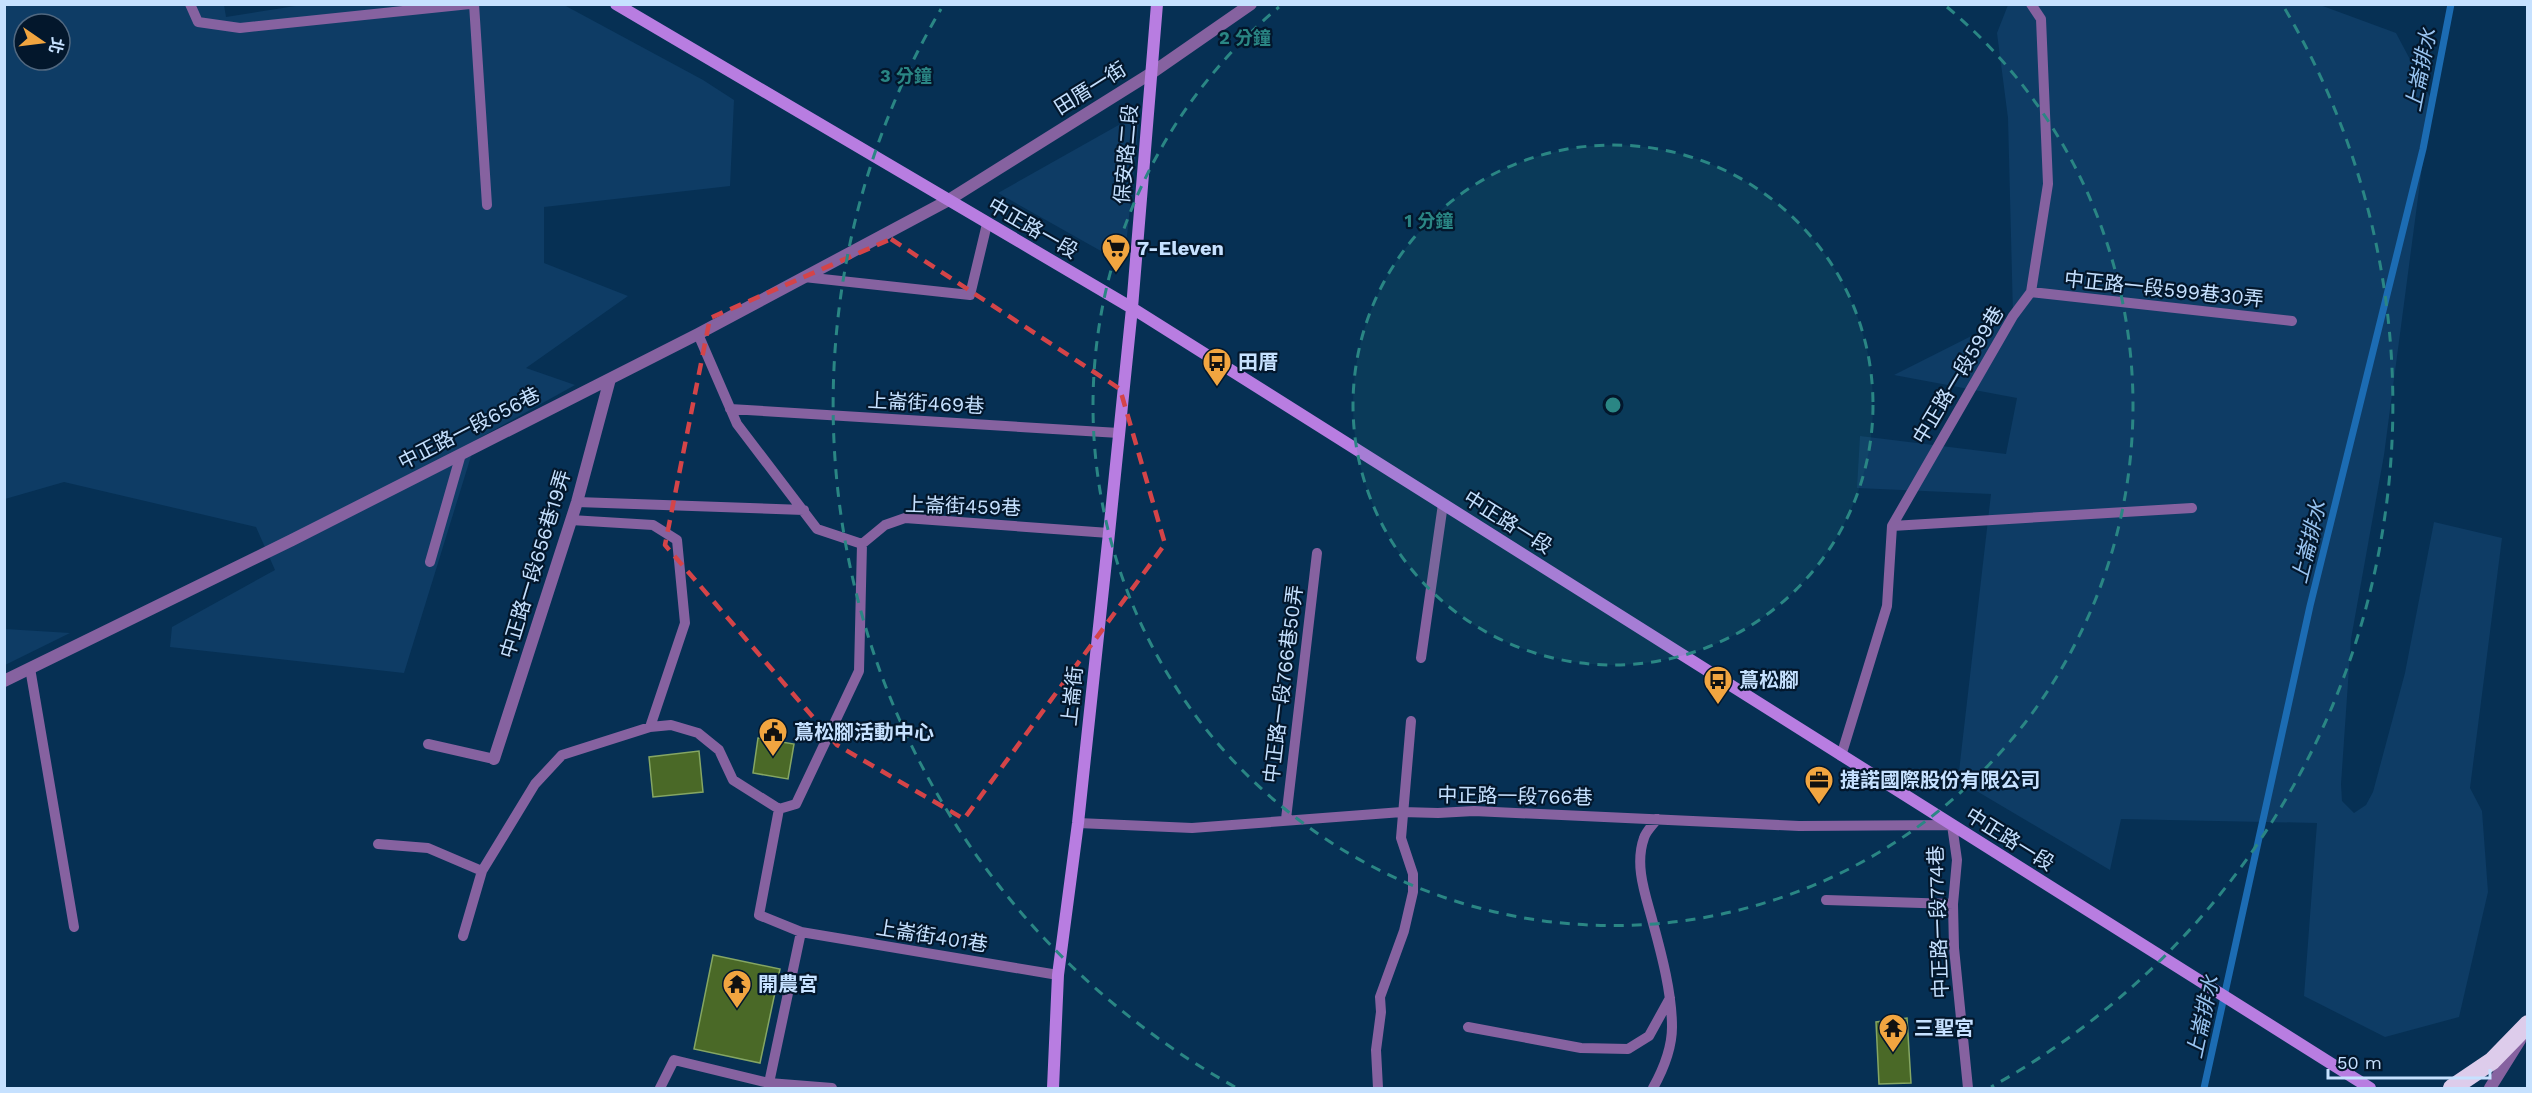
<svg xmlns="http://www.w3.org/2000/svg" width="2532" height="1093" font-family="'Work Sans','Noto Sans TC',sans-serif">
  <style>
    .built { fill: #0e3c65; fill-rule: evenodd }
    .lines { fill: none; stroke-linecap: round; stroke-linejoin: round }
    .stream { stroke: #1c6cb3; stroke-width: 7 }
    .building { fill: #4a6927; stroke: #85a663; stroke-width: 1.5 }
    .lane { stroke: #8662a0; stroke-width: 10 }
    .street { stroke: #8662a0; stroke-width: 12 }
    .secondary { stroke: #b87de1; stroke-width: 12 }
    .highway { stroke: #ddcceb; stroke-width: 18 }
    .marked { fill: none; stroke: #d44448; stroke-width: 4.5; stroke-dasharray: 12 8; stroke-linejoin: round }
    .ring { fill: none; stroke: #2a8684; stroke-width: 3; stroke-dasharray: 10 8 }
    .labels { text-anchor: middle; stroke-width: 4.5; stroke-linejoin: round; paint-order: stroke }
    .street-label { font-size: 20px; fill: #c6e1ff; stroke: #03172c }
    .poi-label { font-size: 20px; font-weight: bold; fill: #c6e1ff; stroke: #03172c; text-anchor: start }
    .water-label { font-size: 21px; font-style: italic; fill: #99c4f1; stroke: #03172c }
    .centre { fill: #2a8684; stroke: #03172c; stroke-width: 3 }
    .ring-label { font-size: 18px; text-anchor: middle; font-weight: bold; fill: #2a8684; stroke: #03172c; stroke-width: 4.5; stroke-linejoin: round; paint-order: stroke }
  </style>
  <rect width="100%" height="100%" fill="#063054"/>
  <path class="built" d="M 308,4 L 564,5 L 703,80 L 734,100 L 730,186 L 544,207 L 544,263 L 628,296 L 526,368 L 575,385 L 476,440 L 404,673 L 170,647 L 172,627 L 275,570 L 256,527 L 64,482 L 5,499 L 5,5 L 224,5 L 226,17 ZM 24,24 L 60,24 L 60,60 L 24,60 Z
    M 2008,5 L 2320,5 L 2396,33 L 2431,99 L 2384,455 L 2351,639 L 2341,784 L 2342,801 L 2354,813 L 2366,805 L 2373,792 L 2405,673 L 2434,522 L 2502,538 L 2470,788 L 2482,811 L 2488,892 L 2459,1017 L 2385,1037 L 2304,996 L 2317,823 L 2121,819 L 2110,870 L 1958,780 L 1991,494 L 1857,488 L 1860,436 L 2006,454 L 2017,398 L 1894,375 L 2013,315 L 2008,118 L 1997,33 Z
    M 1140,113 L 1124,264 L 998,193 Z
    M 5,629 L 70,633 L 5,665 Z"/>
  <g class="lines">
    <path class="stream" d="M 2204,1088 L 2310,606 L 2423,149 L 2451,4"/>
  </g>
  <path class="building" d="M 758,738 L 794,744 L 788,779 L 753,773 Z
    M 699,751 L 703,792 L 653,797 L 649,757 Z
    M 713,955 L 780,969 L 760,1063 L 694,1049 Z
    M 1907,1018 L 1911,1083 L 1879,1084 L 1876,1022 Z"/>
  <g class="lines">
    <path class="lane" d="M 190,4 L 198,22 L 240,28 L 470,4
      M 474,4 L 487,205
      M 804,277 L 970,295 L 987,224
      M 2031,292 L 2292,321
      M 698,334 L 737,424 L 817,529 L 862,544
      M 730,409 L 1119,433
      M 577,502 L 804,510
      M 571,520 L 653,525 L 677,540 L 685,623 L 650,727
      M 1892,526 L 2192,508
      M 430,562 L 461,454
      M 1421,658 L 1443,504
      M 30,668 L 74,927
      M 428,744 L 494,759
      M 1841,756 L 1887,606 L 1892,526 L 2013,316 L 2031,292 L 2048,184 L 2041,19 L 2031,4
      M 779,809 L 759,915 L 801,932 L 1058,975
      M 1286,819 L 1317,553
      M 1078,823 L 1192,828 L 1402,812 L 1438,813 L 1474,811 L 1799,826 L 1952,825 L 1957,860 L 1953,904 L 1954,948 L 1968,1088
      M 378,844 L 428,848 L 482,871
      M 1826,900 L 1953,904
      M 463,936 L 482,871 L 535,784 L 562,755 L 650,727 L 671,725 L 698,733 L 719,750 L 733,780 L 779,809 L 796,804 L 859,671 L 862,544 L 885,525 L 905,518 L 1109,533
      M 1468,1027 L 1581,1048 L 1628,1049 L 1649,1036 L 1670,998
      M 769,1083 L 801,932
      M 660,1088 L 674,1060 L 769,1083 L 832,1088
      M 1378,1088 L 1376,1050 L 1381,1012 L 1380,997 L 1404,931 L 1413,892 L 1413,874 L 1401,838 L 1411,721
      M 1653,1088 C 1663,1070 1672,1049 1672,1027 C 1672,994 1662,956 1653,923 C 1646,896 1634,866 1644,838 C 1646,831 1653,825 1657,819"/>
    <path class="street" d="M 4,681 L 292,540 L 698,334 L 947,201 L 1153,72 L 1251,4
      M 494,759 L 577,502 L 610,379
      M 2490,1088 L 2520,1040"/>
    <path class="secondary" d="M 616,4 L 1132,308 L 2370,1088
      M 1053,1088 L 1058,975 L 1078,823 L 1109,533 L 1132,308 L 1157,4"/>
    <path class="highway" d="M 2452,1088 L 2492,1061 L 2528,1024"/>
  </g>
  <path class="marked" d="M 891,239 L 1120,389 L 1165,544 L 964,819 L 837,745 L 665,545 L 710,318 Z"/>
  <circle cx="1613" cy="405" r="260" fill="#2a8684" fill-opacity=".12"/>
  <g class="ring">
    <circle cx="1613" cy="405" r="260"/>
    <path d="M1947 7A520 520 0 1 1 1279 7"/>
    <path d="M1235 1087A780 780 0 0 1 941 9M2285 9A780 780 0 0 1 1991 1087"/>
  </g>
  <defs>
    <g id="supermarket-pin" transform="scale(1.5)"><path d="M0 17L-7.5 6A9.5 9.5 0 1 1 7.5 6Z" fill="#f1a540" stroke="#03172c"/><path d="M-6-5.5h2.5l.6 2H6L4.5 2H-2.5L-4.4-4H-6ZM-1.5 3.2a1.3 1.3 0 1 0 .1 0ZM3 3.2a1.3 1.3 0 1 0 .1 0Z" fill="#111"/></g>
    <g id="bus-pin" transform="scale(1.5)"><path d="M0 17L-7.5 6A9.5 9.5 0 1 1 7.5 6Z" fill="#f1a540" stroke="#03172c"/><path d="M-5-6H5V4H4V6H2V4H-2V6H-4V4H-5ZM-3.5-4V0h7V-4ZM-3.5 1.2v1.5H-2V1.2ZM2 1.2v1.5H3.5V1.2Z" fill="#111"/></g>
    <g id="civic-pin" transform="scale(1.5)"><path d="M0 17L-7.5 6A9.5 9.5 0 1 1 7.5 6Z" fill="#f1a540" stroke="#03172c"/><path d="M-.6-6.5H3V-4.5H.6V-3L4-1V1h2V6H-6V1h2V-1L-.6-3ZM-1.2 2.5V6h2.4V2.5Z" fill="#111"/></g>
    <g id="office-pin" transform="scale(1.5)"><path d="M0 17L-7.5 6A9.5 9.5 0 1 1 7.5 6Z" fill="#f1a540" stroke="#03172c"/><path d="M-6-3h4V-5.5h4V-3h4V5H-6ZM-1-4.5V-3h2v-1.5ZM-6 0V1H6V0Z" fill="#111"/></g>
    <g id="temple-pin" transform="scale(1.5)"><path d="M0 17L-7.5 6A9.5 9.5 0 1 1 7.5 6Z" fill="#f1a540" stroke="#03172c"/><path d="M0-6L5-2H3V0L6.5 2.5H4V6H1.5V3h-3V6H-4V2.5H-6.5L-3 0V-2H-5Z" fill="#111"/></g>
  </defs>
  <g fill-rule="evenodd">
    <use href="#supermarket-pin" x="1116" y="248"/>
    <use href="#bus-pin" x="1217" y="362"/>
    <use href="#bus-pin" x="1718" y="680"/>
    <use href="#civic-pin" x="773" y="732"/>
    <use href="#office-pin" x="1819" y="780"/>
    <use href="#temple-pin" x="737" y="984"/>
    <use href="#temple-pin" x="1893" y="1028"/>
  </g>
  <g class="labels">
    <g class="street-label">
      <text transform="translate(1090 88) rotate(-32)" y="7">田厝一街</text>
      <text transform="translate(1126 154) rotate(-85)" y="7">保安路二段</text>
      <text transform="translate(1033 228) rotate(30)" y="7">中正路一段</text>
      <text transform="translate(2164 289) rotate(6)" y="7">中正路一段599巷30弄</text>
      <text transform="translate(1958 375) rotate(-59)" y="7">中正路一段599巷</text>
      <text transform="translate(926 403) rotate(3)" y="7">上崙街469巷</text>
      <text transform="translate(469 428) rotate(-27)" y="7">中正路一段656巷</text>
      <text transform="translate(963 506) rotate(2)" y="7">上崙街459巷</text>
      <text transform="translate(1508 522) rotate(32)" y="7">中正路一段</text>
      <text transform="translate(535 564) rotate(-73)" y="7">中正路一段656巷19弄</text>
      <text transform="translate(1283 684) rotate(-83)" y="7">中正路一段766巷50弄</text>
      <text transform="translate(1072 696) rotate(-84)" y="7">上崙街</text>
      <text transform="translate(1515 796) rotate(1)" y="7">中正路一段766巷</text>
      <text transform="translate(2010 839) rotate(32)" y="7">中正路一段</text>
      <text transform="translate(1938 922) rotate(-92)" y="7">中正路一段774巷</text>
      <text transform="translate(932 936) rotate(9)" y="7">上崙街401巷</text>
    </g>
    <g class="poi-label">
      <text x="1137" y="255">7-Eleven</text>
      <text x="1238" y="369">田厝</text>
      <text x="1739" y="687">蔦松腳</text>
      <text x="794" y="739">蔦松腳活動中心</text>
      <text x="1840" y="787">捷諾國際股份有限公司</text>
      <text x="758" y="991">開農宮</text>
      <text x="1914" y="1035">三聖宮</text>
    </g>
    <g class="water-label">
      <text transform="translate(2421 70) rotate(-79)" y="7">上崙排水</text>
      <text transform="translate(2309 542) rotate(-76)" y="7">上崙排水</text>
      <text transform="translate(2203 1017) rotate(-78)" y="7">上崙排水</text>
    </g>
  </g>
  <circle cx="1613" cy="405" r="9" class="centre"/>
  <g class="ring-label">
    <text x="1245" y="44">2 分鐘</text>
    <text x="906" y="82">3 分鐘</text>
    <text x="1429" y="227">1 分鐘</text>
  </g>
  <rect width="2532" height="1093" fill="none" stroke="#c6e1ff" stroke-width="12"/>
  <g transform="translate(42 42) rotate(104)"><circle r="28" fill="#03172c" stroke="#516880" stroke-width="1.5"/>
  <path d="M0-4.5L10 22L0 15L-10 22Z" fill="#f1a540"/>
  <text y="-9" font-size="16" font-weight="bold" text-anchor="middle" fill="#c6e1ff">北</text>
  </g>
  <path d="M2328 1069v9h162v-9" fill="none" stroke="#c6e1ff" stroke-width="3"/>
  <text x="2337" y="1069" font-size="18" fill="#c6e1ff" stroke="#03172c" stroke-width="4.5" paint-order="stroke">50 m</text>
</svg>
